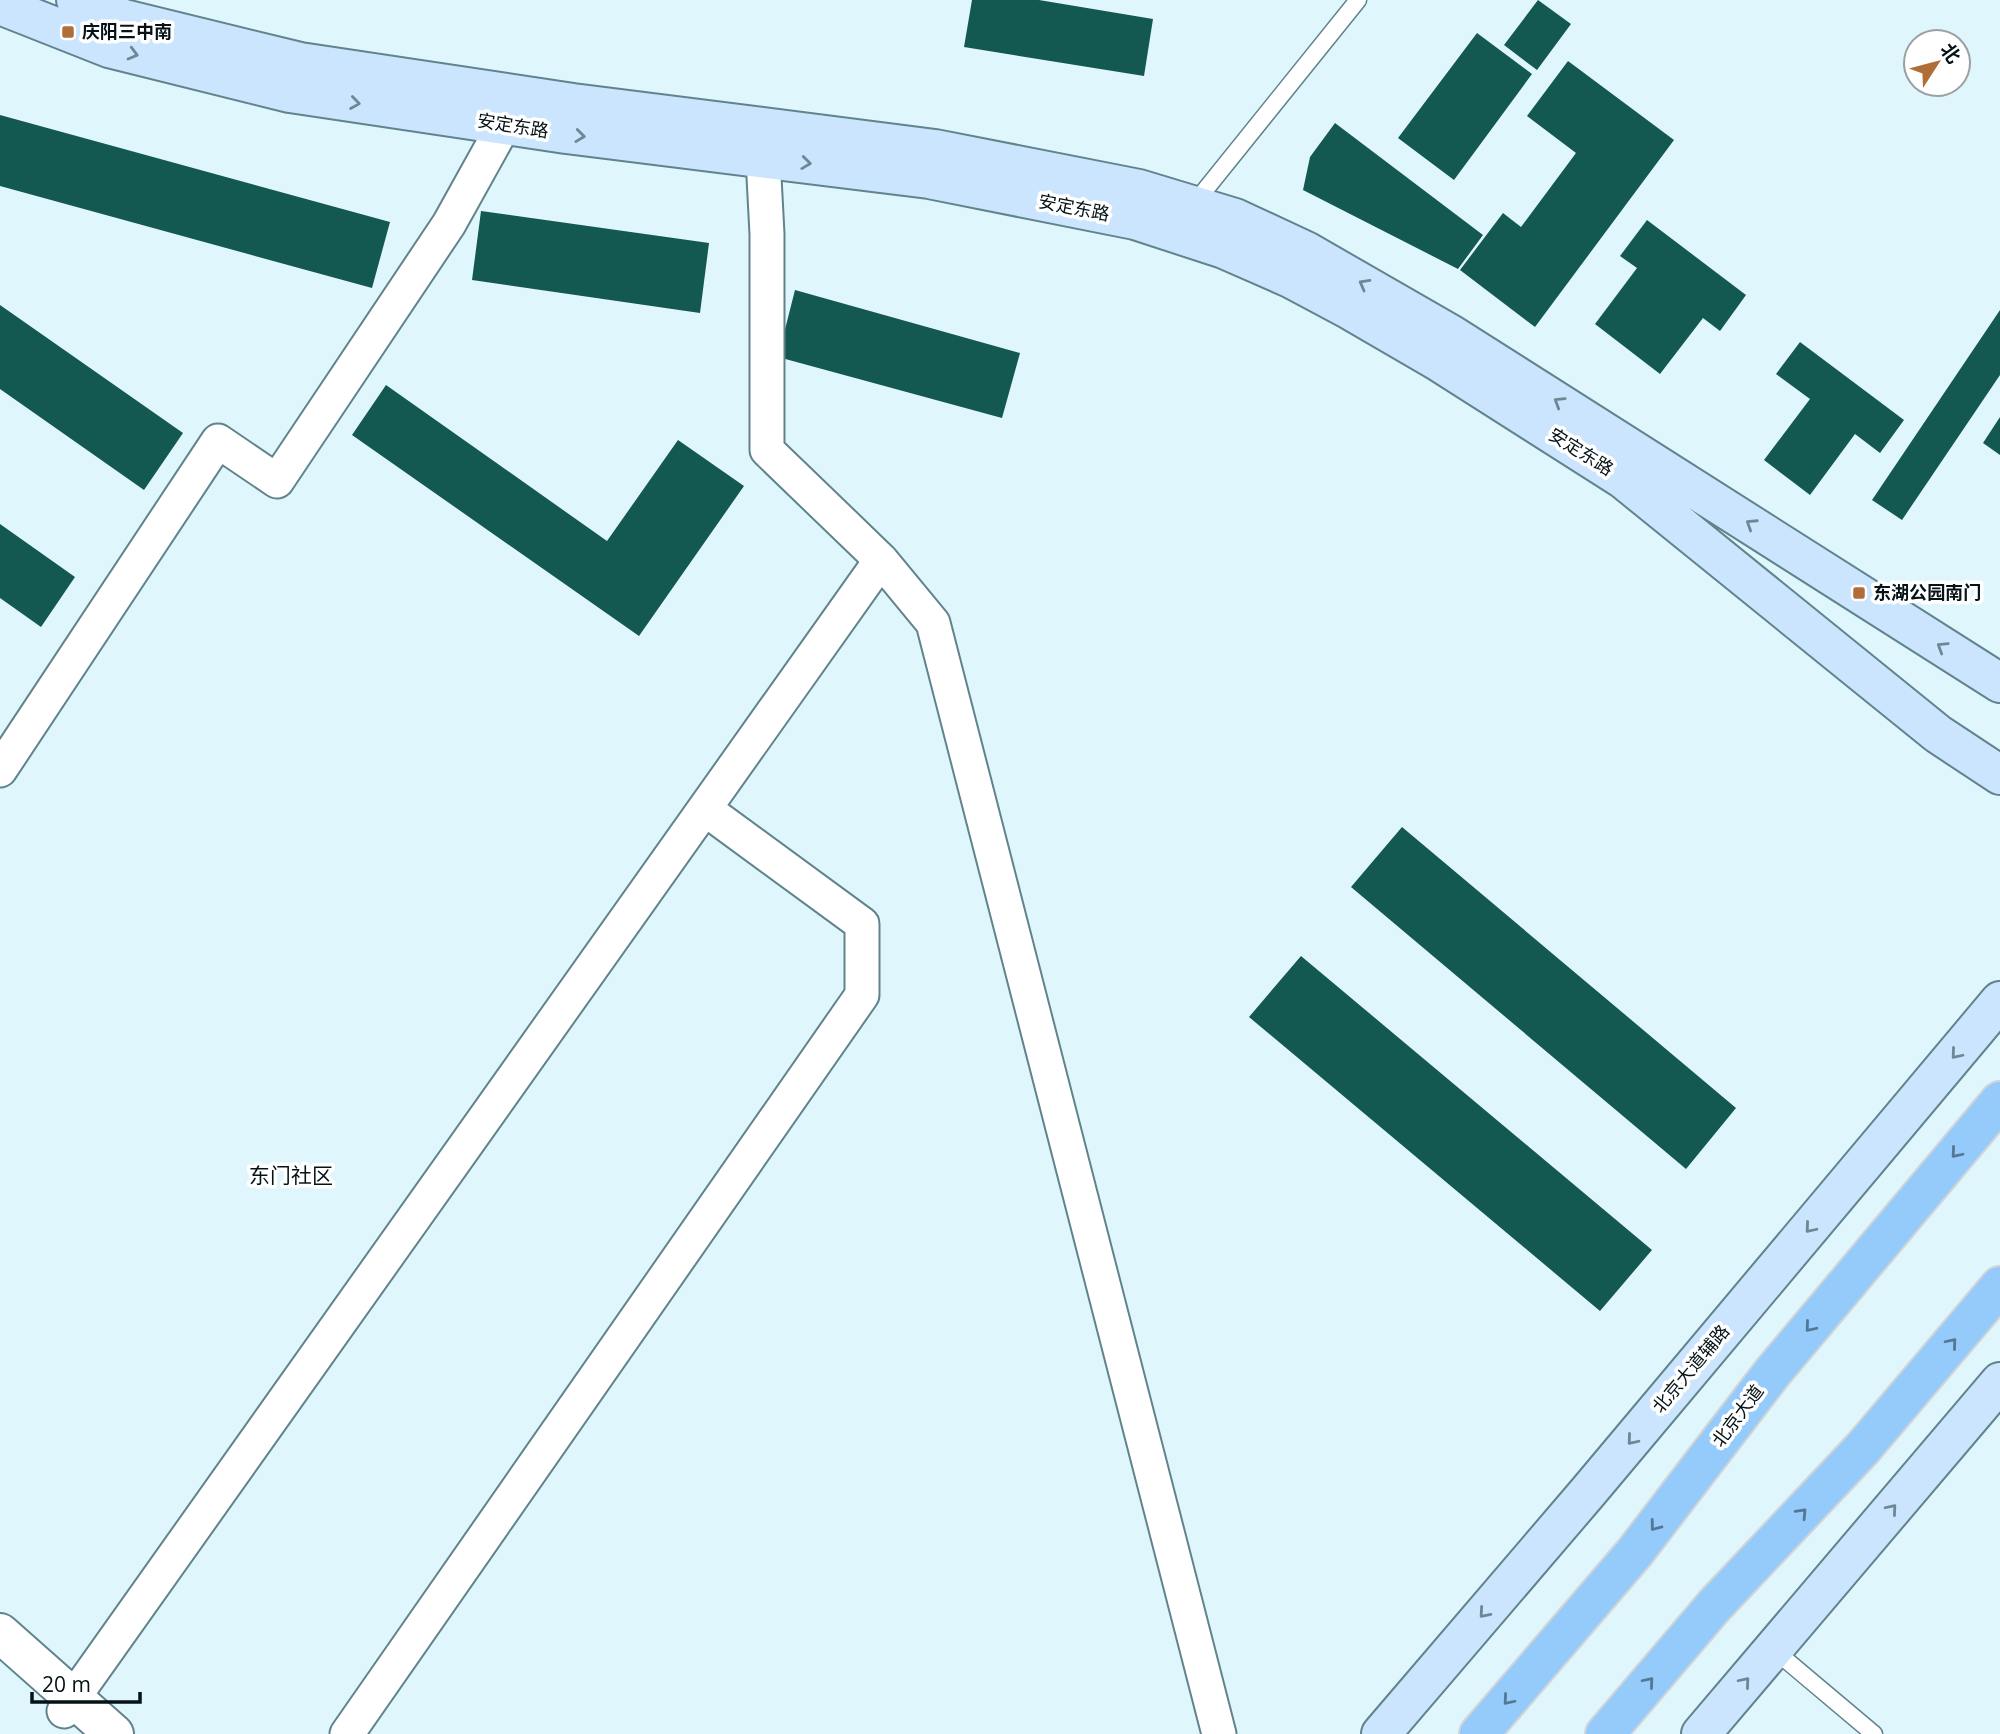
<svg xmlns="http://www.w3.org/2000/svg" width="2000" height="1734" font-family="'Open Sans','Noto Sans SC',sans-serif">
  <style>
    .building { fill: #135851 }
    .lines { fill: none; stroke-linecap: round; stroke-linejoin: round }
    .service-casing { stroke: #60838c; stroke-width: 19 }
    .minor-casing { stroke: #60838c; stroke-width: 37 }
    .tertiary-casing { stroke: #60838c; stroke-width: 42 }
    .secondary-casing { stroke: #60838c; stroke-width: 42 }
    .primary-casing { stroke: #d2d4d5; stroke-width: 42 }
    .service { stroke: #fff; stroke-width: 16 }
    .minor { stroke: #fff; stroke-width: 33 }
    .tertiary { stroke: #fff; stroke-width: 38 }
    .secondary { stroke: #cae5fd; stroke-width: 38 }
    .primary { stroke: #94cbfb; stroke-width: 38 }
    .oneway { stroke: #718695 }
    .oneway2 { stroke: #547894 }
    .poi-dot { fill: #af6e38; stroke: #fff; stroke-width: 2.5 }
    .labels { text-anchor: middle; stroke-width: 7; stroke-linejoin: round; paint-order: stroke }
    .poi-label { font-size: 18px; font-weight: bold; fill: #051216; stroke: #fff; text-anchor: start }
    .street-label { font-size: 18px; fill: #051216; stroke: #fff }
    .quarter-label { font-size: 21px; fill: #051216; stroke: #fff }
  </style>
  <rect width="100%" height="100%" fill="#e0f6fd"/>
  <path class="building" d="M 972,0 L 1039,0 L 1153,19 L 1144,76 L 964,47 Z
    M 1538,0 L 1571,24 L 1537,70 L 1504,45 Z
    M 1477,33 L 1532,74 L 1454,180 L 1398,138 Z
    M 1568,61 L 1674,140 L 1535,327 L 1460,270 L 1503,213 L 1521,227 L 1576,153 L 1527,116 Z
    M 0,115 L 390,222 L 372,288 L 0,186 Z
    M 1335,123 L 1483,235 L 1458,269 L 1303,190 L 1310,157 Z
    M 481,211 L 709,243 L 700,313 L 472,280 Z
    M 1647,220 L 1746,295 L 1720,331 L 1703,318 L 1660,374 L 1595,324 L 1637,268 L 1620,256 Z
    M 795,290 L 1020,353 L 1002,418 L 778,357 Z
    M 0,305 L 183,433 L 144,490 L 0,389 Z
    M 2000,310 L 2000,375 L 1902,520 L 1872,500 Z
    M 1800,342 L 1904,420 L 1880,453 L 1855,434 L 1810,495 L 1764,460 L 1810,399 L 1776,374 Z
    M 386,385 L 607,541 L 678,440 L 744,486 L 639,636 L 352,435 Z
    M 2000,417 L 2000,455 L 1983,443 Z
    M 0,524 L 75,577 L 41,627 L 0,598 Z
    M 1402,827 L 1736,1108 L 1686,1169 L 1351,887 Z
    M 1301,956 L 1652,1250 L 1600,1311 L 1249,1017 Z"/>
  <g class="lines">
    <g class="service-casing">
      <path id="service" d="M 1193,205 L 1358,0
        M 1773,1649 L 1874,1734"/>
    </g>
    <g class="minor-casing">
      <path id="minor" d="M 763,158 L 767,234 L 767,450 L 881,560 L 933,623 L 1219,1734
        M 0,770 L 218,441 L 277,481 L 449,224 L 504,125
        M 64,1711 L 881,560
        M 347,1734 L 862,995 L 862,924 L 705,809"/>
    </g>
    <g class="tertiary-casing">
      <path id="tertiary" d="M 0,1633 L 114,1734"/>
    </g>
    <g class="secondary-casing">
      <path id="secondary" d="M 76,0 L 124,19 L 300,62 L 573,103 L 935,149 L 1139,189 L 1235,218 L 1306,251 L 1452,335 L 2000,683
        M 0,5 L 109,48 L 290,93 L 566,134 L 929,179 L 1135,220 L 1224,249 L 1290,278 L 1350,310 L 1436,360 L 1623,479 L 1938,734 L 2000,775
        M 1381,1734 L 1588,1492 L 2000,1001
        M 1701,1734 L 2000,1382"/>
    </g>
    <g class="primary-casing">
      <path id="primary" d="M 1479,1734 L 1635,1552 L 1772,1373 L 2000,1101
        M 1605,1734 L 1714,1606 L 1863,1448 L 2000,1286"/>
    </g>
    <use href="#service" class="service"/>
    <use href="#minor" class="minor"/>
    <use href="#tertiary" class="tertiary"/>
    <use href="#secondary" class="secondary"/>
    <use href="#primary" class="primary"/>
  </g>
  <defs><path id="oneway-chevron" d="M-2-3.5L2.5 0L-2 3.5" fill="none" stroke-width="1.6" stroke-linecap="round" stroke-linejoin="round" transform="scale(1.75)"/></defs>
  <g class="oneway">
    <use href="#oneway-chevron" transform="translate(133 54) rotate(15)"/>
    <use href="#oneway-chevron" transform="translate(355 103) rotate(8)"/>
    <use href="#oneway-chevron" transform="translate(580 136) rotate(7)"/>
    <use href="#oneway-chevron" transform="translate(806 163) rotate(7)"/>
    <use href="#oneway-chevron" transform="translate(1364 284) rotate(-151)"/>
    <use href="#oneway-chevron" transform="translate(1559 402) rotate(-148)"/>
    <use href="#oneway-chevron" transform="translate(1751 524) rotate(-147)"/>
    <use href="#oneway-chevron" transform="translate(1942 647) rotate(-148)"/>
    <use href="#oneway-chevron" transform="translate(1956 1054) rotate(130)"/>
    <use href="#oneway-chevron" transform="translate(1810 1228) rotate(130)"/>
    <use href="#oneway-chevron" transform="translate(1632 1440) rotate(130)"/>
    <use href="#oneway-chevron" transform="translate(1892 1509) rotate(-50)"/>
    <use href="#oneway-chevron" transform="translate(1484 1613) rotate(131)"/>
    <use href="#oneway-chevron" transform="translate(1745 1682) rotate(-50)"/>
  </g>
  <g class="oneway2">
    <use href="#oneway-chevron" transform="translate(1956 1153) rotate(130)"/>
    <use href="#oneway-chevron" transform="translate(1810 1327) rotate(130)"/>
    <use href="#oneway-chevron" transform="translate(1952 1343) rotate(-50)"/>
    <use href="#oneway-chevron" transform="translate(1802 1513) rotate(-47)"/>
    <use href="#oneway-chevron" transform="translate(1655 1526) rotate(127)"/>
    <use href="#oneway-chevron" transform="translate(1649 1682) rotate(-50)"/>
    <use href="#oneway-chevron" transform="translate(1508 1700) rotate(130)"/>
  </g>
  <g class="poi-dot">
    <rect x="61" y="25" width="14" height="14" rx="3.5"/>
    <rect x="1852" y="586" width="14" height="14" rx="3.5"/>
  </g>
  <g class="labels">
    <g class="poi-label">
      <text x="82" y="38">庆阳三中南</text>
      <text x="1873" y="599">东湖公园南门</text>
    </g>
    <g class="street-label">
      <text transform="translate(513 126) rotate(9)" y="6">安定东路</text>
      <text transform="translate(1074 208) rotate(11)" y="6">安定东路</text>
      <text transform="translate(1581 452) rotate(32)" y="6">安定东路</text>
      <text transform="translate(1691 1369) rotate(-50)" y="6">北京大道辅路</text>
      <text transform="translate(1738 1416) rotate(-53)" y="6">北京大道</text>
    </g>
    <g class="quarter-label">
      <text x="291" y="1183">东门社区</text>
    </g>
  </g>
  <g transform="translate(1937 63) rotate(54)"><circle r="33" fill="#ffffff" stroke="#9ba0a2" stroke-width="2"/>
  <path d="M0-5L12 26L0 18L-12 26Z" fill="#af6e38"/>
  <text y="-10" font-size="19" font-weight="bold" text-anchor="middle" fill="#051216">北</text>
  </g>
  <path d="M32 1692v10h108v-10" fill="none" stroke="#051216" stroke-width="3.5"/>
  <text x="42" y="1692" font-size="21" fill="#051216" stroke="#ffffff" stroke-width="5" paint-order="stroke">20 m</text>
</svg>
